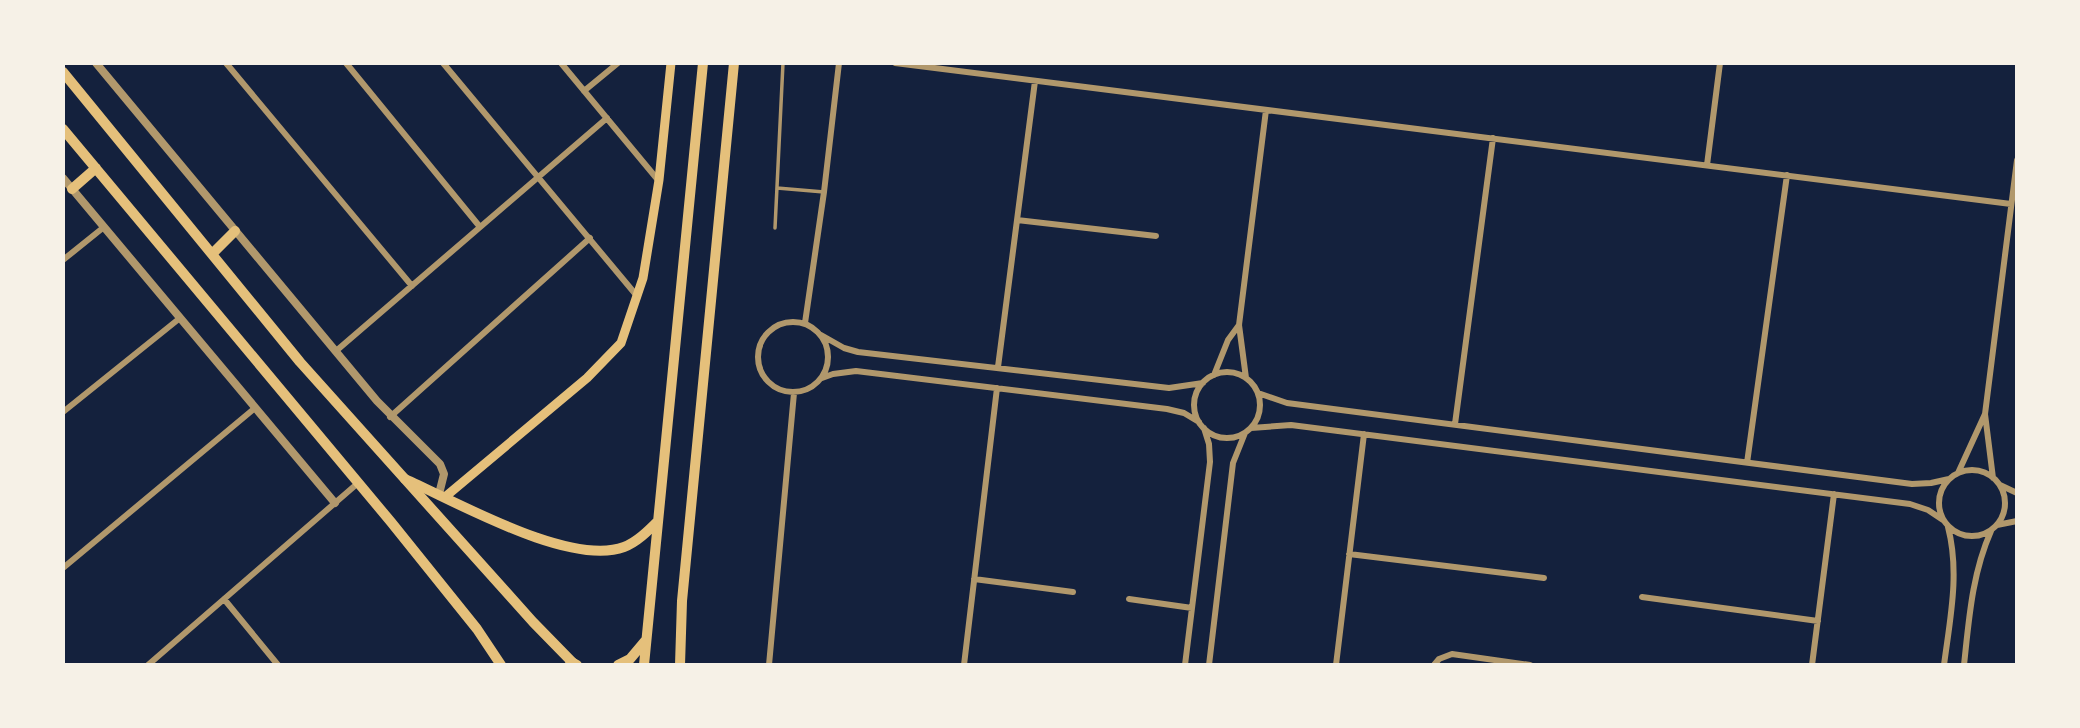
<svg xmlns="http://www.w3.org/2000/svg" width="2080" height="728" font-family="Ubuntu,sans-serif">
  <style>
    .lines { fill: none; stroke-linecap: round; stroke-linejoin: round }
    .service { stroke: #b1986c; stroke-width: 3.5 }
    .minor { stroke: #b1986c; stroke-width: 6 }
    .tertiary { stroke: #b1986c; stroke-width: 8 }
    .secondary { stroke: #e5c07b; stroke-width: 9 }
    .primary { stroke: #e5c07b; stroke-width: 10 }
    .trunk { stroke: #e5c07b; stroke-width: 10 }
  </style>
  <rect width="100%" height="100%" fill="#14213d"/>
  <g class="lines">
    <path class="service" d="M 777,188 L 824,192
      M 775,228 L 783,63"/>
    <path class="minor" d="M 226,63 L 412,286
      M 346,63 L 480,227
      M 443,63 L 637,296
      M 561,63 L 658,180
      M 895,63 L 2011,204
      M 584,91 L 618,63
      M 1707,165 L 1720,63
      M 1017,220 L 1156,236
      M 63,260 L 104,227
      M758 357a35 35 0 1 1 70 0a35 35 0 1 1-70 0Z
      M 805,323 L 824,192 L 839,63
      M 821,335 L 844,348 L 858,352 L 1169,388 L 1203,383
      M 336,351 L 607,118
      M 998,367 L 1035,81
      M1194 405a33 33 0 1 1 66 0a33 33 0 1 1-66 0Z
      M 1214,375 L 1228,340 L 1239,325
      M 822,378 L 833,374 L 856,371 L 1167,409 L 1184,413 L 1199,422
      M 1246,378 L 1239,325 L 1266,110
      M 1258,393 L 1287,403 L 1912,484 L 1931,483 L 1949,479
      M 63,412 L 180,318
      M 390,417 L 590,238
      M 1455,424 L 1493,138
      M 1251,428 L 1291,425 L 1910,504 L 1928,510 L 1943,520
      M 1747,463 L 1787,175
      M1939 503a33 33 0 1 1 66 0a33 33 0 1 1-66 0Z
      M 1958,473 L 1985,414
      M 1993,478 L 1985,414 L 2017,160
      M 2000,485 L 2017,493
      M 1997,525 L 2017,521
      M 1349,554 L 1544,578
      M 63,568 L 255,408
      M 974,579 L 1073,592
      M 1642,597 L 1818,621
      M 224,599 L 278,665
      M 1129,599 L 1192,608
      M 148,665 L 358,483
      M 769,665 L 794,393
      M 964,665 L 997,388
      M 1185,665 L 1210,462 L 1209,444 L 1204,428
      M 1209,665 L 1233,463 L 1245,433
      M 1336,665 L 1364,434
      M 1434,665 L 1439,659 L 1452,654 L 1530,665
      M 1812,665 L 1834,494
      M 1944,665 C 1950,619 1960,573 1948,527
      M 1964,665 C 1969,619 1972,574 1991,531"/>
    <path class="tertiary" d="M 96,63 L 377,401 L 440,464 L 444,474 L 439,494
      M 63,178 L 335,503"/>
    <path class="secondary" d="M 445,497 L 587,378 L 621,343 L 643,278 L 659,180 L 671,63"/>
    <path class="primary" d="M 63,72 L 300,362 L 533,622 L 575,665
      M 63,129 L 391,522 L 477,629 L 501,665
      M 72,189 L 96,168
      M 212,254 L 235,231"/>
    <path class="trunk" d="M 405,479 C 457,502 570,567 624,547 C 637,542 648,531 658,521
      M 570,661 L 577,665
      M 618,665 L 630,659 L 646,640
      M 644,665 L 703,63
      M 680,665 L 682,601 L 734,63"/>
  </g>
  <rect width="2080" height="728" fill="none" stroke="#f6f1e7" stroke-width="130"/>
</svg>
